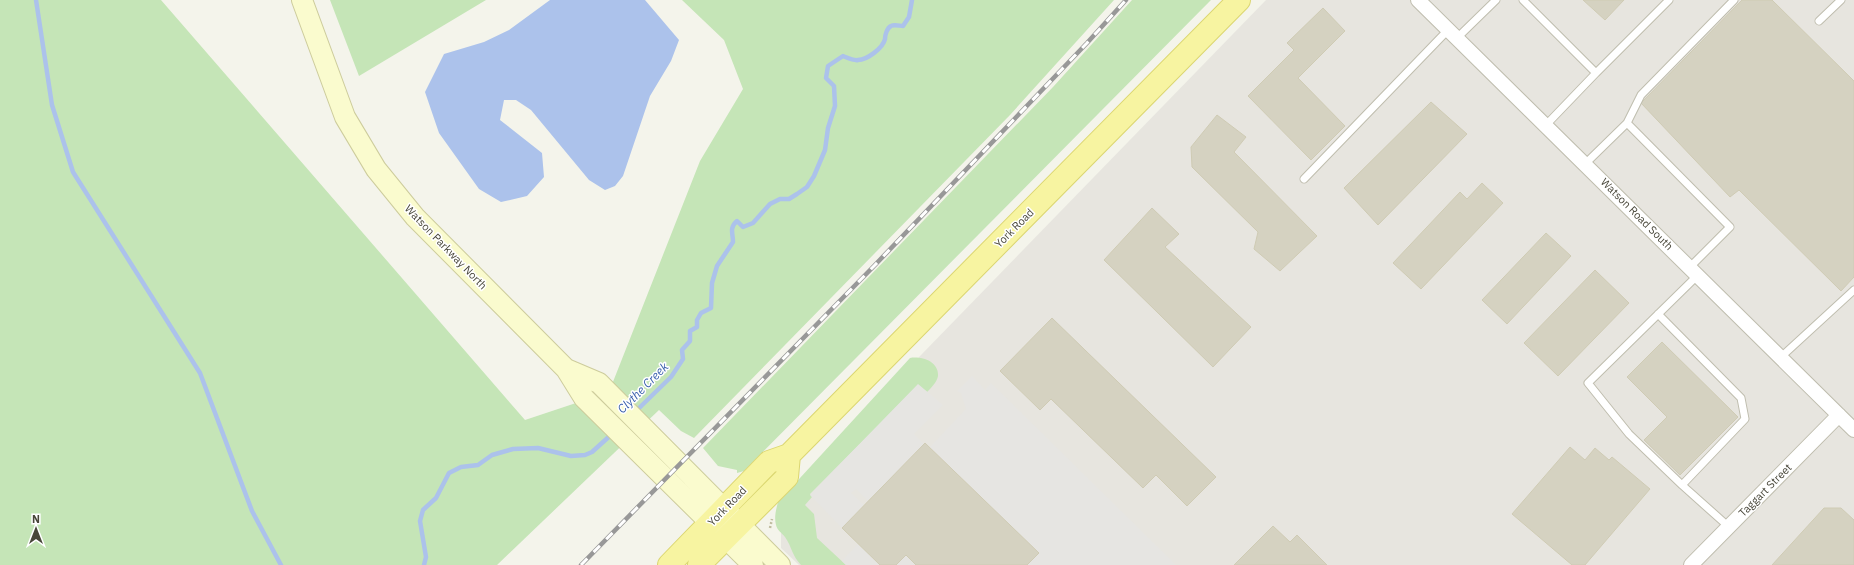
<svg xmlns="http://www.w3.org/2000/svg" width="1854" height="565" font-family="'IBM Plex Sans',sans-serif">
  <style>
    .industrial { fill: #e7e5df }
    .green { fill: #c5e5b7 }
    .parking { fill: #e6e5e2 }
    .water { fill: #acc2eb }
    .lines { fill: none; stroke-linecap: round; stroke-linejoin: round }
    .stream { stroke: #acc2eb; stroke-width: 4.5 }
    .building { fill: #d5d2c1; stroke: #cfcbb4 }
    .lane-casing { stroke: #bfbdae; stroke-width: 9 }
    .street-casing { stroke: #bfbdae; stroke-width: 16 }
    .secondary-casing { stroke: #cdcc9c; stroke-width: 22 }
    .primary-casing { stroke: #dbd671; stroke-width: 24 }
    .path { stroke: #c0bca0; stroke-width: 2.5; stroke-dasharray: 2 2; stroke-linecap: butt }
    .lane { stroke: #fff; stroke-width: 7 }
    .street { stroke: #fff; stroke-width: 14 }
    .secondary { stroke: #fafbce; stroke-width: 20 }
    .primary { stroke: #f7f4a1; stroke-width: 22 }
    .rail-casing { stroke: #989898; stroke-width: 4.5 }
    .rail { stroke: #fff; stroke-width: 3; stroke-dasharray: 9; stroke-linecap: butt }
    .labels { text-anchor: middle; stroke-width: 3; stroke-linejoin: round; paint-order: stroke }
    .street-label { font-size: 11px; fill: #484639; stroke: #fff }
    .water-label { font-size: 12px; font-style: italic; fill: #395fac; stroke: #fff }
  </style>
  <rect width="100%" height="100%" fill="#f4f4eb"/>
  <path class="industrial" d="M 1266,0 L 1854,0 L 1854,565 L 799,565 L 781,548 L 781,499 Z"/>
  <path class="green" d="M 0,0 L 161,0 L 525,420 L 609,392 L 700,161 L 743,89 L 724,40 L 682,0 L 1114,0 L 1010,115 L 694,438 L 681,431 L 659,410 L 497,565 L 0,565 Z
    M 330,0 L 486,0 L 359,76 Z
    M 1132,0 L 1211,0 L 744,471 L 737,473 L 737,470 L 718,466 L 703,448 L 1053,87 Z
    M 910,358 C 921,356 939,361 938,376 C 937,382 931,388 927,392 L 918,385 L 810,494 L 812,497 L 805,505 L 814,514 L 817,538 L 846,565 L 801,565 C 792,556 792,547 785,537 C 782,533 777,530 776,525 C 774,517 776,510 778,502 Z"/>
  <path class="parking" d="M 972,376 L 985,390 L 991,383 L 1176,565 L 1027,565 L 1039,553 L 930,447 L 966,409 L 961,393 L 957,391 Z
    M 918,384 L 943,405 L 914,434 L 924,444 L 868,501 L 856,489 L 851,493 L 864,505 L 842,528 L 810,495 Z
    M 858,544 L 880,565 L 846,565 L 842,561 Z
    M 906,555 L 916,565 L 896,565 Z"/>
  <path class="water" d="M 550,0 L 645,0 L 679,40 L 671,61 L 650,96 L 623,176 L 615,186 L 605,190 L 589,180 L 531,110 L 516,100 L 504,100 L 500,120 L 542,153 L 544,177 L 527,196 L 501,202 L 479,189 L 439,133 L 425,92 L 444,54 L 484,42 L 509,30 Z"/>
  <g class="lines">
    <path class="stream" d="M 36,0 L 52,105 L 73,172 L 200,373 L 252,511 L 281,565
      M 635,412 L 671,377 L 683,359 L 682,350 L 690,341 L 690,331 L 697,327 L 697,320 L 701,313 L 711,308 L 712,283 L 717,266 L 733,242 C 733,233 729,228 737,221 L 743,227 L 753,223 L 770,204 L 780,199 L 789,199 L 797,194 L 807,187 L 814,176 L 825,150 L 828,128 L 835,106 L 834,86 L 826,78 L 828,66 L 843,56 C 848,58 854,61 858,60 C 867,60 883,48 885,39 C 885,35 887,28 891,26 C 894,24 900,26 903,26 L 909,17 L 912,0
      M 424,565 L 426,557 L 420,521 L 423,510 L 436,498 L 449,473 L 461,467 L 478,465 L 492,455 L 513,449 L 538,448 L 571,456 L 585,455 L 592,452 L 612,434"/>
  </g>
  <path class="building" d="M 1583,0 L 1624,0 L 1605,20 Z
    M 1742,0 L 1772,0 L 1854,81 L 1854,277 L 1841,291 L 1739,190 L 1730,197 L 1641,103 Z
    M 1323,8 L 1345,31 L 1298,78 L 1345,126 L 1311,160 L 1248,96 L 1294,50 L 1287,43 Z
    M 1431,102 L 1467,134 L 1378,225 L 1344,188 Z
    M 1217,115 L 1246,137 L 1234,152 L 1317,236 L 1280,271 L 1254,249 L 1258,232 L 1192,167 L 1191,147 Z
    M 1482,183 L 1503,203 L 1421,289 L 1393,263 L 1460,192 L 1467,199 Z
    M 1152,208 L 1179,234 L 1165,247 L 1251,327 L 1213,367 L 1104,260 Z
    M 1546,233 L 1571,256 L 1507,324 L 1482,300 Z
    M 1595,270 L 1629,303 L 1558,376 L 1524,343 Z
    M 1052,318 L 1216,477 L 1187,506 L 1156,475 L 1143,488 L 1051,399 L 1040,410 L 1000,371 Z
    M 1662,342 L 1738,417 L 1680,475 L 1644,440 L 1667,417 L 1627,377 Z
    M 925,443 L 1039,553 L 1027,565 L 916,565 L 906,555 L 896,565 L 880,565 L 842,528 Z
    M 1570,447 L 1585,460 L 1595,448 L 1609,460 L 1612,457 L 1650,489 L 1585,565 L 1572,565 L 1512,514 Z
    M 1824,508 L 1841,508 L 1854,520 L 1854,565 L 1772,565 Z
    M 1273,526 L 1290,542 L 1297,535 L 1327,565 L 1234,565 Z"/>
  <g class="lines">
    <g class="lane-casing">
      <path id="lane" d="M 1523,0 L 1596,73 L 1546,125
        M 1819,21 L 1841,0
        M 1457,38 L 1496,0
        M 1596,73 L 1669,0
        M 1627,123 L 1730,227 L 1690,267
        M 1585,164 L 1627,123 L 1641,95 L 1734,0
        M 1304,179 L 1448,30
        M 1698,275 L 1588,383 L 1629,434 L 1682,485 L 1729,527
        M 1658,314 L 1741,398 L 1745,419 L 1682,485
        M 1781,357 L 1854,290"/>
    </g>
    <g class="street-casing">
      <path id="street" d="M 1418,0 L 1854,430
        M 1691,565 L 1839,415"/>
    </g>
    <g class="secondary-casing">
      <path id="secondary" d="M 302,0 L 345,117 L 376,169 L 415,217 L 566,369 L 584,398 L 753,565
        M 566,369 L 599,383 L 780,565"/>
    </g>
    <g class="primary-casing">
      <path id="primary" d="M 669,565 L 769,462 L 789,455 L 1239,0
        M 699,565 L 787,477 L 789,455"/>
    </g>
    <path class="path" d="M 770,528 L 772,519"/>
    <use href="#lane" class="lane"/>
    <use href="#street" class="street"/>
    <use href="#secondary" class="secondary"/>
    <use href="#primary" class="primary"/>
    <g class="rail-casing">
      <path id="rail" d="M 581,565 L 874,266 L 1087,43 L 1126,0"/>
    </g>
    <use href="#rail" class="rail"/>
  </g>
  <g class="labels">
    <g class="street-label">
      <text transform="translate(1637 214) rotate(45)" y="4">Watson Road South</text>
      <text transform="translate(1014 228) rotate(-45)" y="4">York Road</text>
      <text transform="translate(446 247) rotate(46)" y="4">Watson Parkway North</text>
      <text transform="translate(1765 490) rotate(-45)" y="4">Taggart Street</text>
      <text transform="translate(727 506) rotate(-46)" y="4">York Road</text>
    </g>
    <g class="water-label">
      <text transform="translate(643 388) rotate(-45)" y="4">Clythe Creek</text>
    </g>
  </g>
  <g transform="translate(36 529)" stroke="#ffffff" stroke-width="3" paint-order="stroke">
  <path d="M0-3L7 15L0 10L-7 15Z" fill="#484639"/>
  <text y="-6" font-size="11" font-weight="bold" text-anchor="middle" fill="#484639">N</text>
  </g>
</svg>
